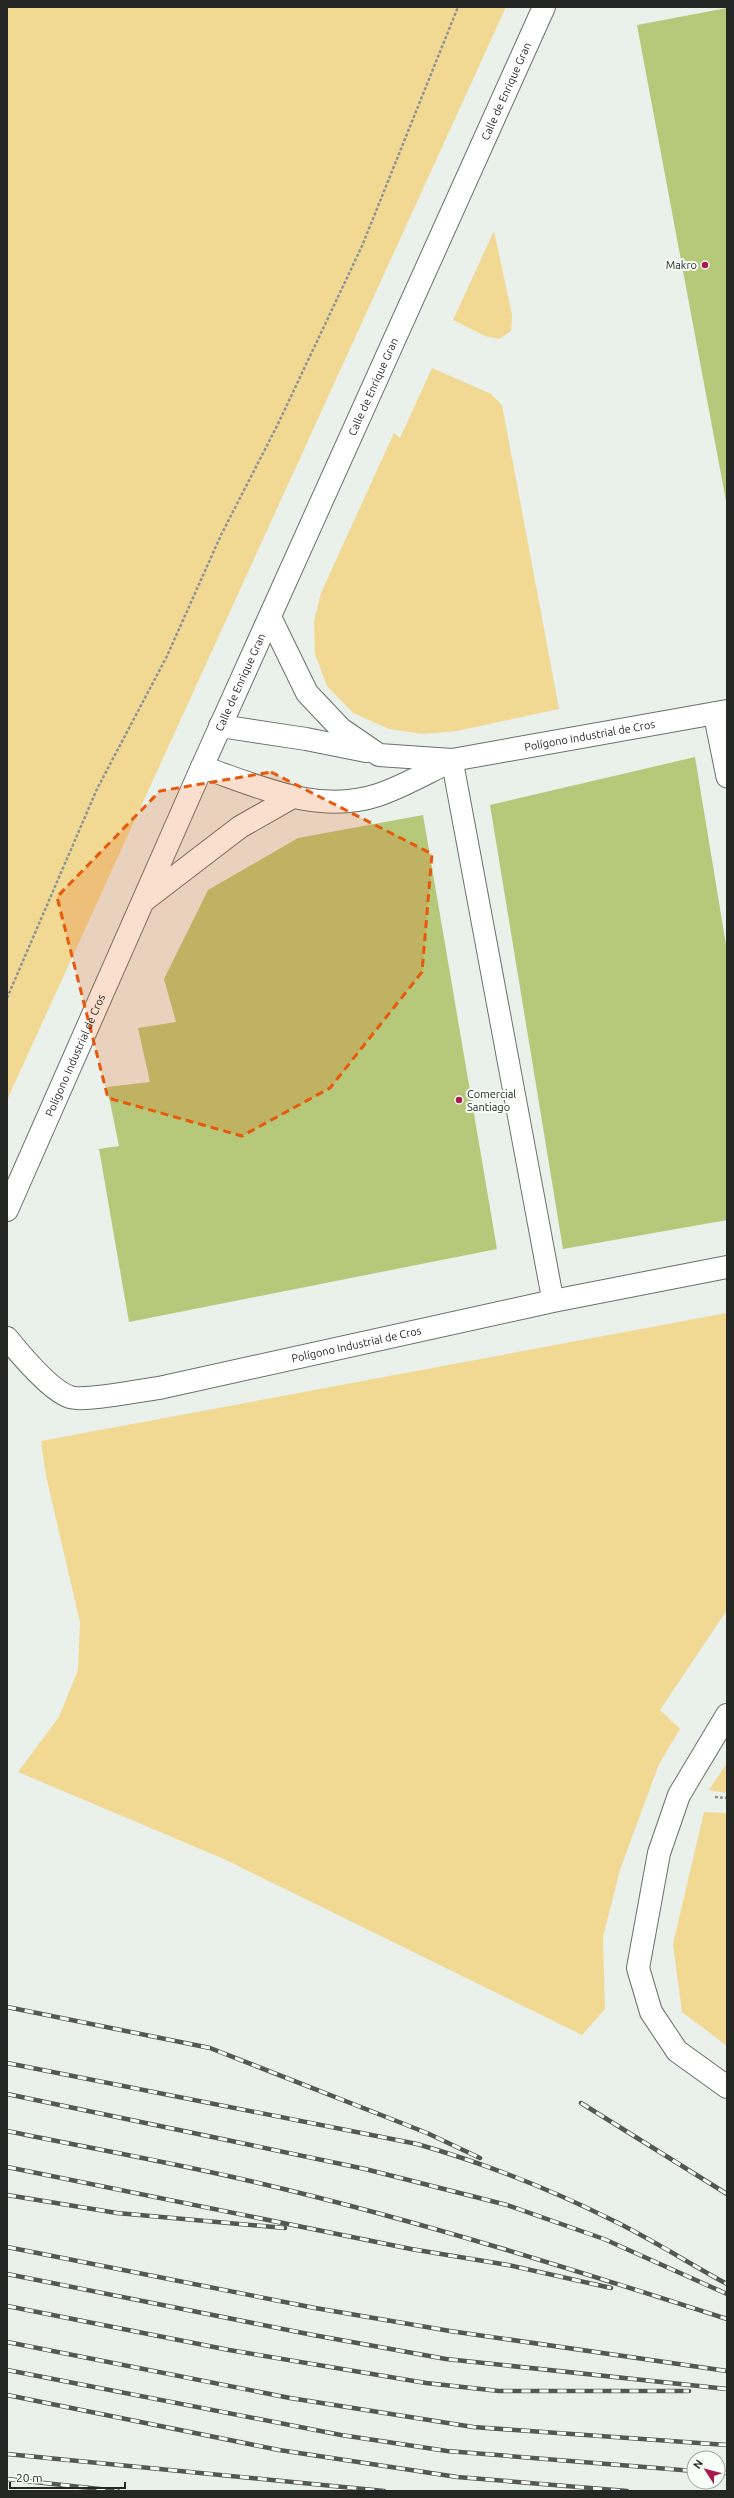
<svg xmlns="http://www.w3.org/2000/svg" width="734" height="2498" font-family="Ubuntu,sans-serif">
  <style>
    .green { fill: #f1d994 }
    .building { fill: #b6c97a }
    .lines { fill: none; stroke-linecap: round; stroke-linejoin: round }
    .service-casing { stroke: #6a706b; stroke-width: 23 }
    .minor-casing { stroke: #6a706b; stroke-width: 24 }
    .path { stroke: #909490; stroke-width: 2.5; stroke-dasharray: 3 2; stroke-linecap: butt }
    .service { stroke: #fff; stroke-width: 21 }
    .minor { stroke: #fff; stroke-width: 22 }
    .rail-casing { stroke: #545754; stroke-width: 4.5 }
    .rail { stroke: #f7fef7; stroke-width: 3; stroke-dasharray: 9; stroke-linecap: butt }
    .marked { fill: #e8590c; fill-opacity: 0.2; stroke: #e8590c; stroke-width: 3; stroke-dasharray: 8 5; stroke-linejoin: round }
    .poi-dot { fill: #ab1a4f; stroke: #f7fef7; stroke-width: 1.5 }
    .labels { text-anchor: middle; stroke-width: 4; stroke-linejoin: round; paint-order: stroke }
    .street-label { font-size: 11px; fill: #252725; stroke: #f7fef7 }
    .poi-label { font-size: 11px; fill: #252725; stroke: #f7fef7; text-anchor: end }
  </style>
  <rect width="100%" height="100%" fill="#eaf0ea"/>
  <path class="green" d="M 7,7 L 506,7 L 7,1100 Z
    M 494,231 L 512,315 L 511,331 L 499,339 L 485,336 L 453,320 Z
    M 432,368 L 491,394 L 502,405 L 559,709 L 457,731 L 422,734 L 389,729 L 353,713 L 327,686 L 315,654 L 314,621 L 321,593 L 394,433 L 400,438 Z
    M 727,1313 L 727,1610 L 660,1710 L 680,1729 L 659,1764 L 620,1870 L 603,1937 L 605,2009 L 582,2035 L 224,1859 L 18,1772 L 59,1717 L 78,1670 L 80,1622 L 46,1476 L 41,1441 Z
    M 727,1763 L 727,1793 L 709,1790 Z
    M 704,1812 L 727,1813 L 727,2046 L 682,2012 L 673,1944 Z"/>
  <path class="building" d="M 727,8 L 727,500 L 726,501 L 637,25 Z
    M 695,757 L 727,951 L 727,1220 L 563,1249 L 490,805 Z
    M 423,815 L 497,1249 L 129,1322 L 99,1149 L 119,1146 L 107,1087 L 150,1082 L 138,1028 L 176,1022 L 164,979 L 208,890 L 298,838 Z"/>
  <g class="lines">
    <g class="service-casing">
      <path id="service" d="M 714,713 L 727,777
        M 452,760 L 553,1301"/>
    </g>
    <g class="minor-casing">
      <g id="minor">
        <path id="s1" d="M 270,617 L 307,693 L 341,729 L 379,755 L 452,760 L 727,711"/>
        <path d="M 220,726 L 306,739 L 366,751"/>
        <path d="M 202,767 C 258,786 318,815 378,795 C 402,787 426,773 449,762"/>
        <path d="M 146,899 L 240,827 L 291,798"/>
        <path id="s2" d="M 7,1210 L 202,767 L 544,7"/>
        <path id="s3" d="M 7,1338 C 20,1354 51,1391 70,1397 C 84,1402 142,1390 159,1388 L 553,1301 L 727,1267"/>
        <path d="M 727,1715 L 679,1795 L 659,1853 L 638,1968 L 651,2012 L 677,2051 L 727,2087"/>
      </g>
    </g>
    <path class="path" d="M 7,998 L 97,789 L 167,656 L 221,535 L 277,426 L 362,246 L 458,7
      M 715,1797 L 727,1798"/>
    <use href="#service" class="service"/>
    <use href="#minor" class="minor"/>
    <g class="rail-casing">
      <path id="rail" d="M 7,2007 L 210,2048 L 427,2133 L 480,2158
        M 7,2063 L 417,2144 C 483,2163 548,2188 610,2219 C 650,2238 688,2263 727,2284
        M 7,2094 L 365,2169 L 507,2205 L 604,2239 L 727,2294
        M 581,2103 L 727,2194
        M 7,2131 C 94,2149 181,2164 267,2185 C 423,2222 575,2270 727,2319
        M 7,2167 L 411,2249 L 508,2265 L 611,2288
        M 7,2195 L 117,2213 L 285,2228
        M 7,2247 L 315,2308 L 450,2331 L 727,2371
        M 7,2274 L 313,2335 L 446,2359 L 727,2389
        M 7,2306 L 229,2350 L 426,2383 L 499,2391 L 689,2391
        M 7,2342 L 290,2398 L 473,2427 L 727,2445
        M 7,2370 L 341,2435 L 447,2451 L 694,2471
        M 7,2395 L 279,2450 L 457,2477 L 627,2491
        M 7,2454 L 384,2491
        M 718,2473 L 727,2473
        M 7,2479 L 118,2491"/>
    </g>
    <use href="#rail" class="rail"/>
  </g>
  <path class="marked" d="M 271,772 L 432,854 L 422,972 L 330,1088 L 242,1136 L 108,1098 L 57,897 L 160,791 Z"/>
  <g class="poi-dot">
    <circle cx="705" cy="265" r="4"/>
    <circle cx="459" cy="1100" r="4"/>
  </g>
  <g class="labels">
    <g class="street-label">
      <text dy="4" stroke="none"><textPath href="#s2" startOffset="1225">Calle de Enrique Gran</textPath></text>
      <text dy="4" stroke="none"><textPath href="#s2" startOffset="901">Calle de Enrique Gran</textPath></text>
      <text dy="4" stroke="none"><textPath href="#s2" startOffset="577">Calle de Enrique Gran</textPath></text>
      <text dy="4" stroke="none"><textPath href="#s1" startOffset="393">Polígono Industrial de Cros</textPath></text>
      <text dy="4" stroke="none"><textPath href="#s2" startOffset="169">Polígono Industrial de Cros</textPath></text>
      <text dy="4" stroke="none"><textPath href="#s3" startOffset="379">Polígono Industrial de Cros</textPath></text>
    </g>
    <g class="poi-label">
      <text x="697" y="269">Makro</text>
      <text x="467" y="1098" text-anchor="start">Comercial<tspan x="467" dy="13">Santiago</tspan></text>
    </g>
  </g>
  <rect width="734" height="2498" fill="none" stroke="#252725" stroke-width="16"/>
  <g transform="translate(706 2470) rotate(306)"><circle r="19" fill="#f7fef7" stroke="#a3a8a3"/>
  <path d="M0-3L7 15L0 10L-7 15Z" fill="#ab1a4f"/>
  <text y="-6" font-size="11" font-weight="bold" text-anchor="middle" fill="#252725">N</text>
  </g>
  <path d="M10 2482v6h115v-6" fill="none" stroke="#252725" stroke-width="2"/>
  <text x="16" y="2482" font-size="12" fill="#252725" stroke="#f7fef7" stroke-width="3" paint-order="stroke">20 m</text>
</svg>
